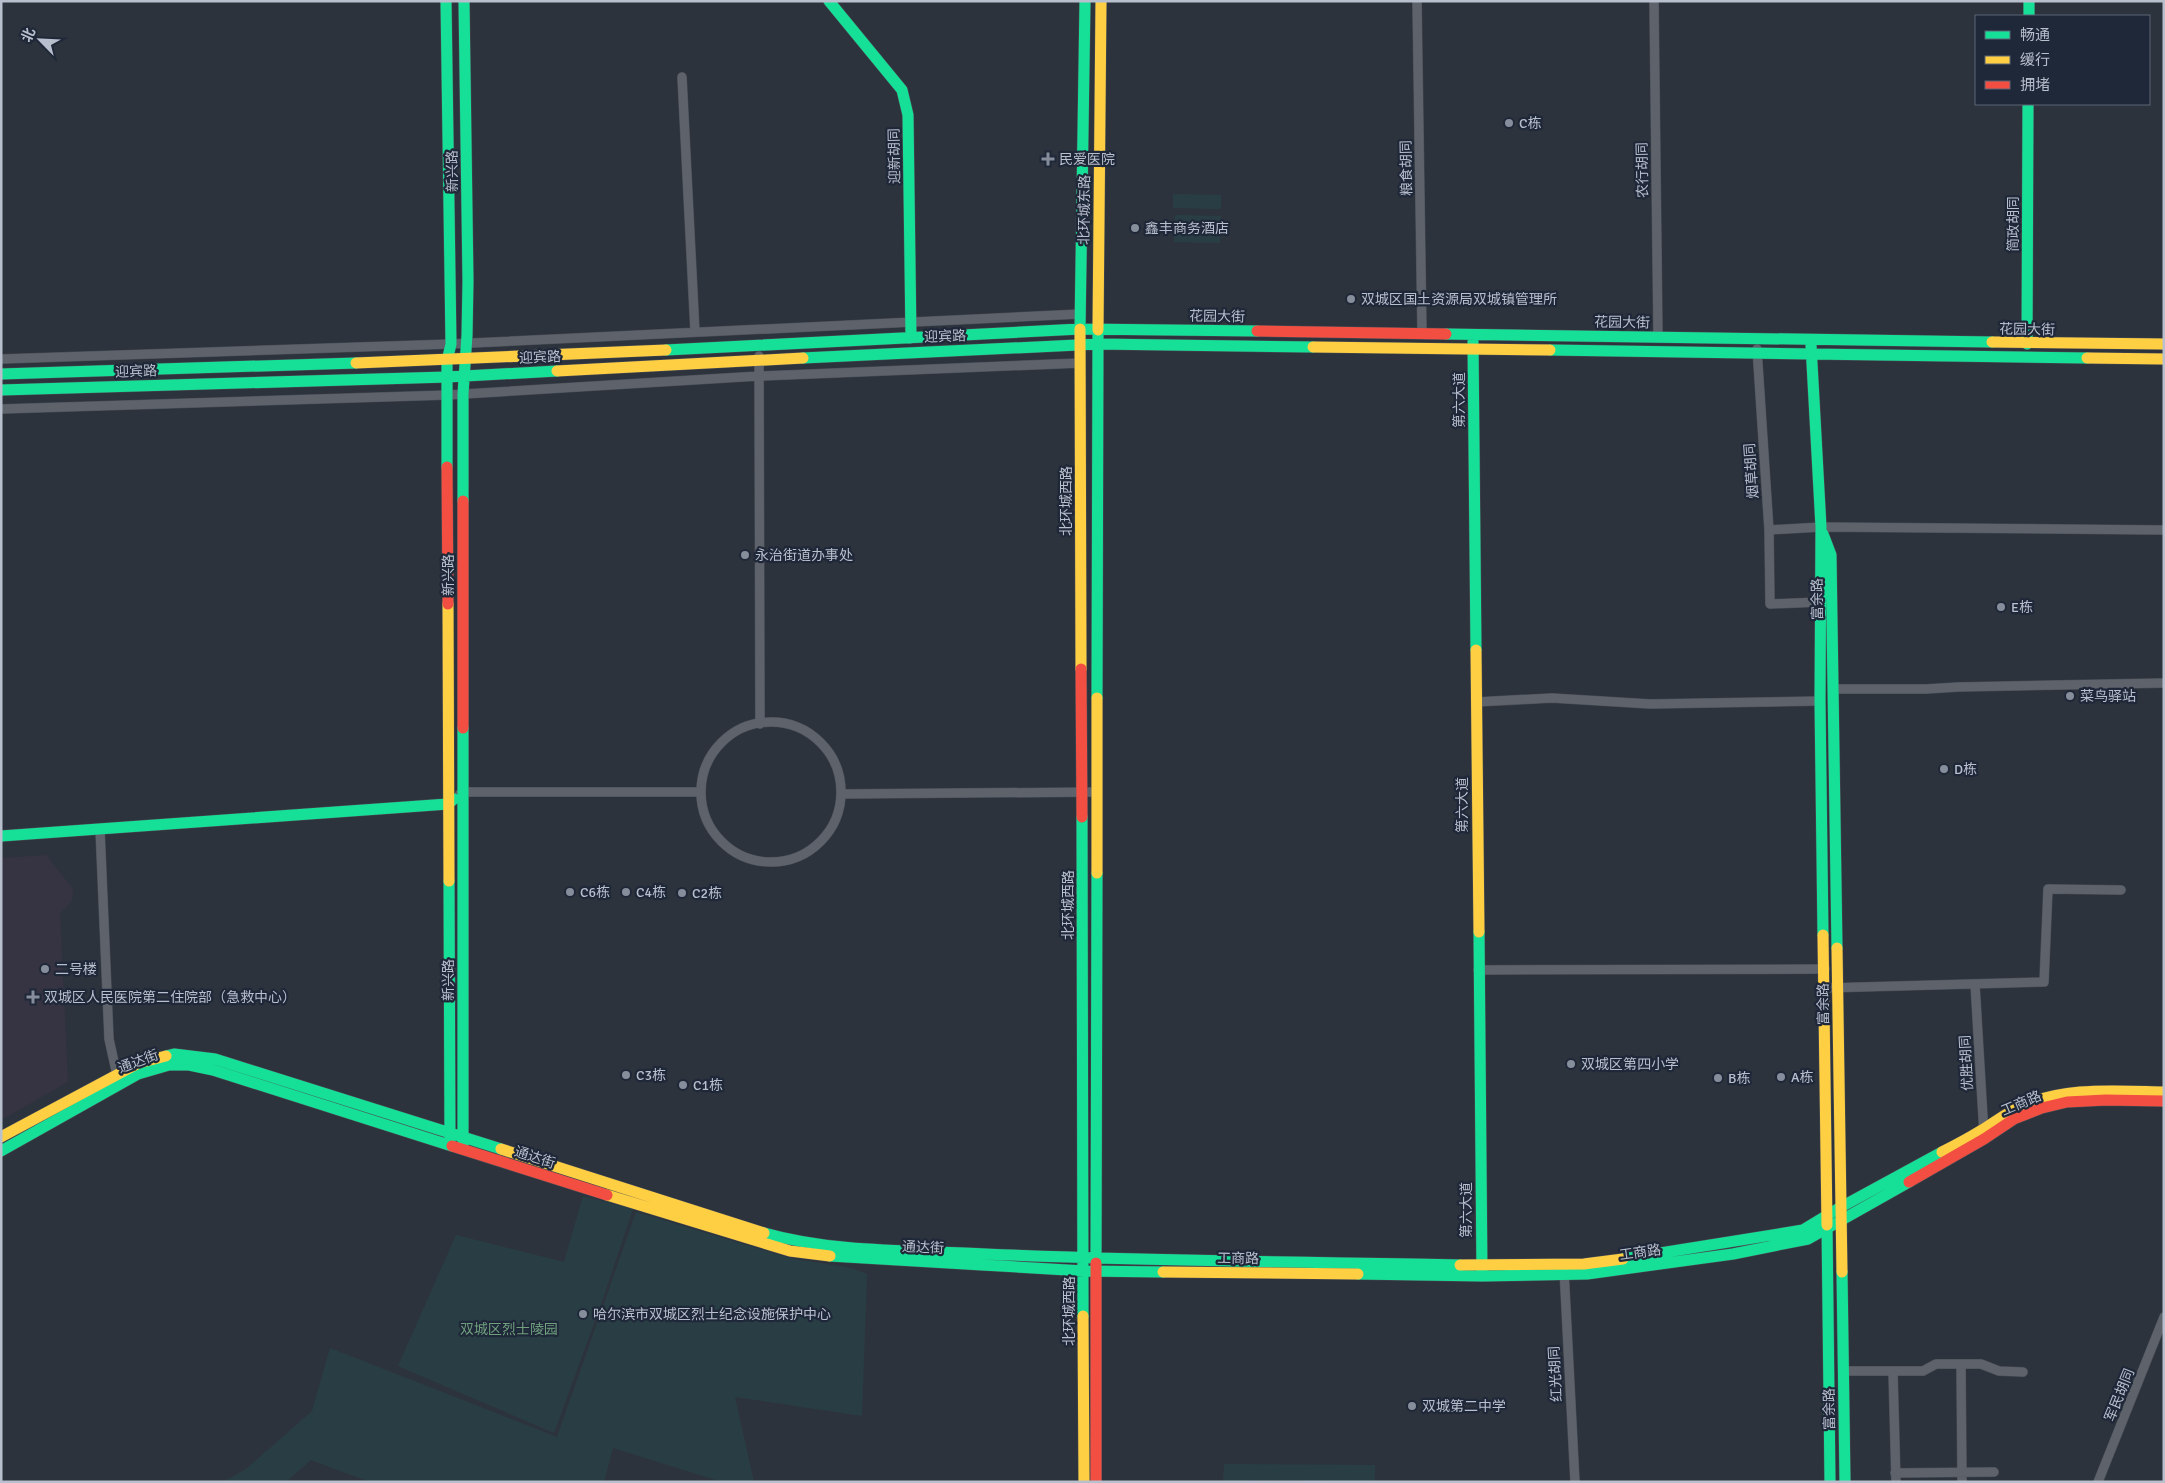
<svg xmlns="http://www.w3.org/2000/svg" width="2165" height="1483" font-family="Signika,'Noto Sans SC',sans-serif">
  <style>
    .medical { fill: #363343 }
    .green { fill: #293e44 }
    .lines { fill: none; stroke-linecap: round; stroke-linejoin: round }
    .street-casing { stroke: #4a4e55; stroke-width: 10 }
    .fast-casing { stroke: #4a4e55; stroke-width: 12 }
    .slow-casing { stroke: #4a4e55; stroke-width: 12 }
    .jam-casing { stroke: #4a4e55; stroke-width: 12 }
    .street { stroke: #5e626b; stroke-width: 9 }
    .fast { stroke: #16e098; stroke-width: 11 }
    .slow { stroke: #ffcf43; stroke-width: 11 }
    .jam { stroke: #f24e42; stroke-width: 11 }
    .poi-dot { fill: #878e9b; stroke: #1f2839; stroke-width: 2 }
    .labels { text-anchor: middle; stroke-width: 4.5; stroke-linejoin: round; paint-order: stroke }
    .poi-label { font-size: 14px; fill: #b8bfcd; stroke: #1f2839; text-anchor: start }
    .street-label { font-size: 14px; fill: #b8bfcd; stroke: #1f2839 }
    .park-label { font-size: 14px; fill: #6f9f7d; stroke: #1f2839 }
  </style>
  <rect width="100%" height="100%" fill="#2d333d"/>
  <path class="medical" d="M 46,855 L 73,889 L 72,901 L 60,913 L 68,1082 L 1,1120 L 1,858 Z"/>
  <path class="green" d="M 1173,194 L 1221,195 L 1221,209 L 1173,208 Z
    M 1175,215 L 1221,216 L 1220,243 L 1174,242 Z
    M 583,1196 L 633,1209 L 604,1296 L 554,1433 L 398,1366 L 456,1235 L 564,1262 Z
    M 636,1212 L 790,1258 L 851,1268 L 867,1274 L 862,1416 L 735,1397 L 754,1482 L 722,1482 L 613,1448 L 604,1482 L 370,1482 L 311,1460 L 286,1482 L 223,1482 L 246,1469 L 312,1411 L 330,1348 L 557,1437 Z
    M 1224,1464 L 1375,1465 L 1375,1482 L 1268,1480 L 1223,1482 Z"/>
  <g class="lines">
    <g class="street-casing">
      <path id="street" d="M 1417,1 L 1422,334
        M 1654,1 L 1658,338
        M 682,77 L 695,332
        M 1757,349 L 1769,530 L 1770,604 L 1820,602
        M 759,356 L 760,724
        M 1,359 L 451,344 L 1081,314
        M 1,409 L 448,395 L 759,376 L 1081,363
        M 1769,530 L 1821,527 L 2164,530
        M 1833,689 L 1926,689 L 1958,687 L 2164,683
        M 1476,702 L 1552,698 L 1650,704 L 1820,701
        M701 792a70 70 0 1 1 140 0a70 70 0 1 1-140 0Z
        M 841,794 L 1097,792
        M 459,795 L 462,792 L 701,792
        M 100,829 L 109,1039 L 118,1080
        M 1478,970 L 1825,969
        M 1975,984 L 1984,1134
        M 1825,988 L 2044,982 L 2048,889 L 2121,890
        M 1564,1270 L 1575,1482
        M 1961,1364 L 1962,1482
        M 1844,1371 L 1923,1371 L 1936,1364 L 1981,1364 L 1999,1371 L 2023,1372
        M 1893,1372 L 1896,1482
        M 1895,1473 L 1994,1472
        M 2098,1482 L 2164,1317"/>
    </g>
    <g class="fast-casing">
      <path id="fast" d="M 446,1 L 451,344 L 447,361 L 447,467
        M 829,1 L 902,90 L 908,115 L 911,338
        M 2029,1 L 2029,16
        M 1080,329 L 1085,1
        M 1446,334 L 1992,342
        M 1473,342 L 1476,650
        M 2027,344 L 2028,104
        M 1811,345 L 1821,527 L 1820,701 L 1823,935
        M 666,350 L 1080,329 L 1257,331
        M 1550,350 L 2087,358
        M 803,358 L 1098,344 L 1313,347
        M 1,374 L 356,363
        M 1,390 L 447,377 L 557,371
        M 463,501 L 463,394 L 467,335 L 468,281 L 464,1
        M 1823,534 L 1831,555 L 1837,948
        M 1097,698 L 1098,334
        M 463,728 L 463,1145
        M 1082,817 L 1083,1316
        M 1,836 L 448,804 L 454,799
        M 449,881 L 450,1141
        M 1479,932 L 1482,1274
        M 166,1056 L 174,1054 L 215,1059 L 501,1149
        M 1,1151 L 138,1074 L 169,1065 L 189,1065 L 213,1070 L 452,1146
        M 1827,1225 L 1830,1482
        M 764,1233 C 835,1253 911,1250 985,1254 C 1143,1261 1301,1262 1460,1265
        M 830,1256 L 1084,1271 L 1163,1272
        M 1623,1259 L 1803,1230 L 1841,1207 L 1942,1152
        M 1096,1263 L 1097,873
        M 1842,1272 L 1845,1482
        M 1358,1274 L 1482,1276 L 1587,1274 L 1733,1254 L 1808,1239 L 1909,1182"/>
    </g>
    <g class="slow-casing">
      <path id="slow" d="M 1080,329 L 1081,669
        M 1098,330 L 1101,1
        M 1992,342 L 2164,344
        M 1313,347 L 1550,350
        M 2087,358 L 2164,359
        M 356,363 L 666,350
        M 557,371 L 803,358
        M 448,604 L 449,881
        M 1476,650 L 1479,932
        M 1097,873 L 1097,698
        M 1823,935 L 1827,1225
        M 1837,948 L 1842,1272
        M 1,1137 L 139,1063 L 166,1056
        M 501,1149 L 764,1233
        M 1942,1152 C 1956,1145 1969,1138 1982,1130 C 1994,1123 2005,1114 2018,1108 C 2063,1086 2115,1091 2164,1092
        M 607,1195 L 790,1251 L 830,1256
        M 1460,1265 L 1584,1264 L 1623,1259
        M 1163,1272 L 1358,1274
        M 1083,1316 L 1084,1482"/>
    </g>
    <g class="jam-casing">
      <path id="jam" d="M 1257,331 L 1446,334
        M 447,467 L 448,604
        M 463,501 L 463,728
        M 1081,669 L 1082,817
        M 452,1146 L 607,1195
        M 1909,1182 L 1984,1139 L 2014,1119 L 2042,1108 L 2067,1102 L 2106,1100 L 2164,1101
        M 1096,1482 L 1096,1263"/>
    </g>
    <use href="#street" class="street"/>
    <use href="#fast" class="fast"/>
    <use href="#slow" class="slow"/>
    <use href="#jam" class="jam"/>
  </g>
  <g class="poi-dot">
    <circle cx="1509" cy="123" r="5"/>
    <path d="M1045.5 151.5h5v5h5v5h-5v5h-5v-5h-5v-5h5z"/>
    <circle cx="1135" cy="228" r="5"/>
    <circle cx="1351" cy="299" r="5"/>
    <circle cx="745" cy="555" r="5"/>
    <circle cx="2001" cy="607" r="5"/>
    <circle cx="2070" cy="696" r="5"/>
    <circle cx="1944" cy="769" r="5"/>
    <circle cx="570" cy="892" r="5"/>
    <circle cx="626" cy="892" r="5"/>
    <circle cx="682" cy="893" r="5"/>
    <circle cx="45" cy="969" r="5"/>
    <path d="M30.5 989.5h5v5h5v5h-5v5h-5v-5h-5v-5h5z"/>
    <circle cx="1571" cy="1064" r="5"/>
    <circle cx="626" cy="1075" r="5"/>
    <circle cx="1781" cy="1077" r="5"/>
    <circle cx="1718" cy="1078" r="5"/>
    <circle cx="683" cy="1085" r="5"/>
    <circle cx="583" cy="1314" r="5"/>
    <circle cx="1412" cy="1406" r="5"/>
  </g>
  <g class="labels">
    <g class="poi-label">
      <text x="1519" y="128">C栋</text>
      <text x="1059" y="164">民爱医院</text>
      <text x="1145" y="233">鑫丰商务酒店</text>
      <text x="1361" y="304">双城区国土资源局双城镇管理所</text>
      <text x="755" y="560">永治街道办事处</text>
      <text x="2011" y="612">E栋</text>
      <text x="2080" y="701">菜鸟驿站</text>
      <text x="1954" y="774">D栋</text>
      <text x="580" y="897">C6栋</text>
      <text x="636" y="897">C4栋</text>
      <text x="692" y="898">C2栋</text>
      <text x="55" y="974">二号楼</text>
      <text x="44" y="1002">双城区人民医院第二住院部（急救中心）</text>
      <text x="1581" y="1069">双城区第四小学</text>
      <text x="636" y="1080">C3栋</text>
      <text x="1791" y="1082">A栋</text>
      <text x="1728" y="1083">B栋</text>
      <text x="693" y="1090">C1栋</text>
      <text x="593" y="1319">哈尔滨市双城区烈士纪念设施保护中心</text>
      <text x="1422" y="1411">双城第二中学</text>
    </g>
    <g class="street-label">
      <text transform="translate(894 156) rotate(-91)" y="5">迎新胡同</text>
      <text transform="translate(1406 168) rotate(-91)" y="5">粮食胡同</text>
      <text transform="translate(1642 170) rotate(-91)" y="5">农行胡同</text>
      <text transform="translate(452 171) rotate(-91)" y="5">新兴路</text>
      <text transform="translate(1084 210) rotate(-89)" y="5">北环城东路</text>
      <text transform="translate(2013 224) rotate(-90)" y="5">简政胡同</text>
      <text transform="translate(1217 316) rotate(1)" y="5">花园大街</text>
      <text transform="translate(1622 322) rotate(1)" y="5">花园大街</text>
      <text transform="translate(2027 329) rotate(1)" y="5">花园大街</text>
      <text transform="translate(945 336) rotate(-2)" y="5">迎宾路</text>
      <text transform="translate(540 357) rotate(-3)" y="5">迎宾路</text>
      <text transform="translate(136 371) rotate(-2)" y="5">迎宾路</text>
      <text transform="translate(1459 400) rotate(-90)" y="5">第六大道</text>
      <text transform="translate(1751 471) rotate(-94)" y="5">烟草胡同</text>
      <text transform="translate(1066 501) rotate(-90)" y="5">北环城西路</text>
      <text transform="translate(448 575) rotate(-90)" y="5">新兴路</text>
      <text transform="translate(1817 599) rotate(-91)" y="5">富余路</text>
      <text transform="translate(1462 805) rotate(-90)" y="5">第六大道</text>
      <text transform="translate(1068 905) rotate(-90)" y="5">北环城西路</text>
      <text transform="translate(448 980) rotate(-90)" y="5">新兴路</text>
      <text transform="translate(1823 1004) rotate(-91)" y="5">富余路</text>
      <text transform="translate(138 1061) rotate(-20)" y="5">通达街</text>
      <text transform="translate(1966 1063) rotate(-93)" y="5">优胜胡同</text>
      <text transform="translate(2021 1103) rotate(-23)" y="5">工商路</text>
      <text transform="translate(535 1157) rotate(18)" y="5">通达街</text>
      <text transform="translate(1466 1210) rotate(-90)" y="5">第六大道</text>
      <text transform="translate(923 1247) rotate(3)" y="5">通达街</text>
      <text transform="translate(1640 1252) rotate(-8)" y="5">工商路</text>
      <text transform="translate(1238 1258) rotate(1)" y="5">工商路</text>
      <text transform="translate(1069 1311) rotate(-90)" y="5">北环城西路</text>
      <text transform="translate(1555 1374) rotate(-93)" y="5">红光胡同</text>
      <text transform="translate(2119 1395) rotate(-68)" y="5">军民胡同</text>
      <text transform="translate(1829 1409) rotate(-91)" y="5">富余路</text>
    </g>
    <g class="park-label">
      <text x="509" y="1334">双城区烈士陵园</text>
    </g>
  </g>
  <rect width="2165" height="1483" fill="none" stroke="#b8bfcd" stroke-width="5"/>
  <rect x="1975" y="15" width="175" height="90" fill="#1f2839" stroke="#5c6474"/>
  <rect x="1985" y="31" width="25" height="8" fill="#16e098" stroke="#5c6474"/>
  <text x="2020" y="40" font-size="15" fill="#b8bfcd">畅通</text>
  <rect x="1985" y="56" width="25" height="8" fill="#ffcf43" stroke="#5c6474"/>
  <text x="2020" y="65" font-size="15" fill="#b8bfcd">缓行</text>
  <rect x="1985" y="81" width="25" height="8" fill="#f24e42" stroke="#5c6474"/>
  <text x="2020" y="90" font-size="15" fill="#b8bfcd">拥堵</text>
  <g transform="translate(40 40) rotate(294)" stroke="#1f2839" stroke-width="4" paint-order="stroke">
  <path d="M0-4L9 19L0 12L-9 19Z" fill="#b8bfcd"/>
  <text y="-8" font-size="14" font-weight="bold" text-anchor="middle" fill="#b8bfcd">北</text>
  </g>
</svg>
